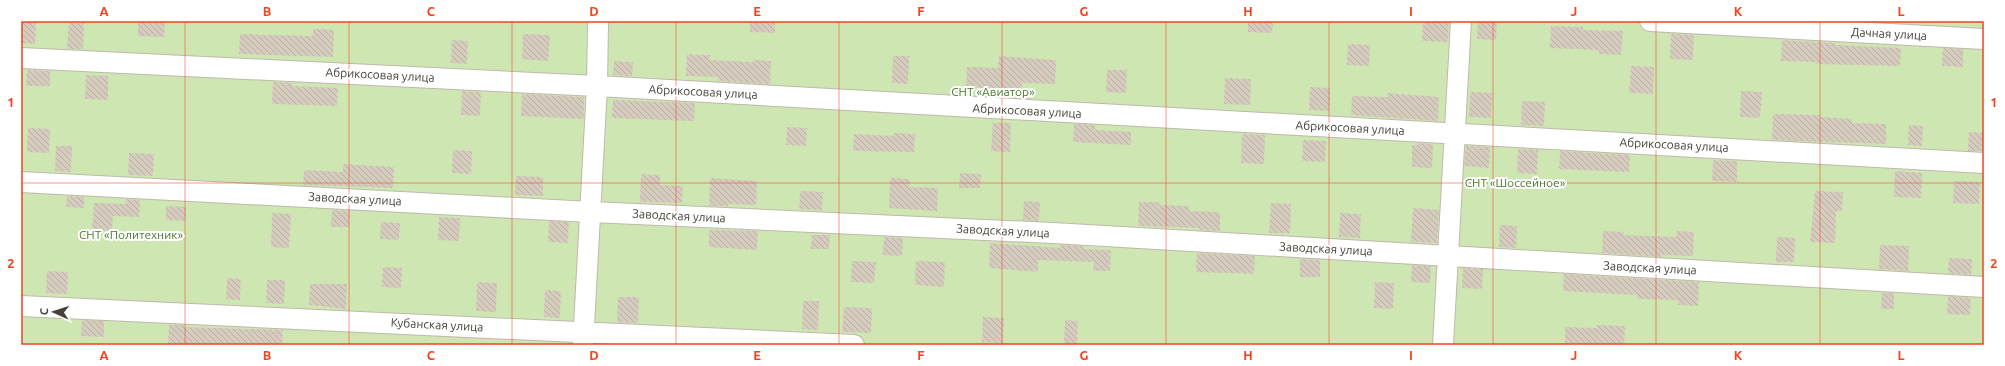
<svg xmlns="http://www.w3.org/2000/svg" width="2005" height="366" font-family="Ubuntu,sans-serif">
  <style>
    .garden { fill: #cee7b2 }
    .building { fill: url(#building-back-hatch) }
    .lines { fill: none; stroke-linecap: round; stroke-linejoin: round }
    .minor-casing { stroke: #bfb8ab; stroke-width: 22 }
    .minor { stroke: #fff; stroke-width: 20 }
    .grid { fill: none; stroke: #f4421f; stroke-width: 1; stroke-opacity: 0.55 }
    .labels { text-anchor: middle; stroke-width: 4; stroke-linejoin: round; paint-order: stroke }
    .street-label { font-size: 12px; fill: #474137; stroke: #fff }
    .park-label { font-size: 12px; fill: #47782b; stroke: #fff }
    .neatline { fill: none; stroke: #f4421f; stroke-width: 1.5 }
    .grid-label { font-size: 13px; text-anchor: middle; font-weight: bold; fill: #f4421f }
  </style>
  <defs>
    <pattern id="building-back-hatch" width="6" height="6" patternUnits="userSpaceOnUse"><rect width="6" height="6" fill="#d5ccbe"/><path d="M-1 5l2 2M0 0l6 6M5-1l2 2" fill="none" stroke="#b8b0a4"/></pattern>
  </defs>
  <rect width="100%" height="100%" fill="#f4f0e8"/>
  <path class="garden" d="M 21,21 L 1984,21 L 1984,345 L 21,345 Z"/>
  <path class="building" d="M 21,21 L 36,22 L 35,44 L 21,43 Z
    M 138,21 L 165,21 L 164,37 L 138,36 Z
    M 750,21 L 775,21 L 775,33 L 750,32 Z
    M 1248,21 L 1273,21 L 1272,33 L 1248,32 Z
    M 1423,21 L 1449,21 L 1448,42 L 1422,41 Z
    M 1478,21 L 1497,21 L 1496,40 L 1477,39 Z
    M 69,23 L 84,23 L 83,49 L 67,49 Z
    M 1551,26 L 1583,27 L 1583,30 L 1623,31 L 1621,55 L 1599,54 L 1599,50 L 1550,48 Z
    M 313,29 L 334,30 L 333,57 L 239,54 L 240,34 L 313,36 Z
    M 523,34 L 550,35 L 548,61 L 522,59 Z
    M 1671,34 L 1694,35 L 1693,60 L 1670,59 Z
    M 452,40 L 468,41 L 467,64 L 451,63 Z
    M 1782,40 L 1835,43 L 1835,45 L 1901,48 L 1900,66 L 1816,64 L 1816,62 L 1781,61 Z
    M 1348,44 L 1370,45 L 1369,66 L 1347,65 Z
    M 1943,48 L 1963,49 L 1963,67 L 1942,66 Z
    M 687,54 L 710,55 L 710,60 L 753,62 L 753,60 L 771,61 L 770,84 L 718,81 L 719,77 L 686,76 Z
    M 893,56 L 909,56 L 908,84 L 892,83 Z
    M 999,56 L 1056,60 L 1055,84 L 1022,83 L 1022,88 L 966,88 L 967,67 L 998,68 Z
    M 614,61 L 633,62 L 632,76 L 613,75 Z
    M 1631,66 L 1654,67 L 1653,94 L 1629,93 Z
    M 27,70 L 50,71 L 50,86 L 26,86 Z
    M 1107,70 L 1127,70 L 1126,93 L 1106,92 Z
    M 86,75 L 108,76 L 108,100 L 85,99 Z
    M 1225,78 L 1251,79 L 1250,105 L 1224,104 Z
    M 273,82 L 293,83 L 292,86 L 338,88 L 337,106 L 272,104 Z
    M 1310,87 L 1330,88 L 1329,111 L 1309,110 Z
    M 462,91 L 481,92 L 480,116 L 461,115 Z
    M 1741,91 L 1762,92 L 1760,118 L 1740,117 Z
    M 1470,92 L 1492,93 L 1491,118 L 1469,117 Z
    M 1387,93 L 1439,97 L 1438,121 L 1351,115 L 1352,96 L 1387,97 Z
    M 522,94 L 584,97 L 584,119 L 521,116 Z
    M 613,100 L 695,103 L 694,121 L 612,118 Z
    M 1522,101 L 1545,102 L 1544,126 L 1521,125 Z
    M 1773,114 L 1820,115 L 1820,117 L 1852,119 L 1852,123 L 1886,124 L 1886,144 L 1772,140 Z
    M 993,123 L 1011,123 L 1010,152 L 991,151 Z
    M 1074,124 L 1095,125 L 1095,130 L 1131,132 L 1131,145 L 1073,142 Z
    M 1909,125 L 1923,126 L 1922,146 L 1908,145 Z
    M 787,127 L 807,128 L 806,146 L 786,145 Z
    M 28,128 L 50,129 L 49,153 L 27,152 Z
    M 1969,132 L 1984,133 L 1984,151 L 1968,151 Z
    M 894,133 L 915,134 L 914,152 L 853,151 L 854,134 L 893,136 Z
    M 1242,134 L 1265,135 L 1264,164 L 1241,163 Z
    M 1303,140 L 1326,141 L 1325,162 L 1302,161 Z
    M 1417,143 L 1433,144 L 1432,168 L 1412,167 L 1412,145 L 1417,145 Z
    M 56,146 L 72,146 L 71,172 L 55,171 Z
    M 1466,146 L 1490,147 L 1489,168 L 1464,166 Z
    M 1518,149 L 1538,150 L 1537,174 L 1517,173 Z
    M 453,150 L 472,151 L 471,174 L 452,173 Z
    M 1560,151 L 1630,155 L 1629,172 L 1559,169 Z
    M 129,153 L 154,154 L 153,176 L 128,175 Z
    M 1713,160 L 1737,161 L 1737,182 L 1712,181 Z
    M 343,164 L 394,167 L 393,188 L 303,185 L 304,170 L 343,172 Z
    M 1895,171 L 1922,173 L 1921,198 L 1894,197 Z
    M 960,173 L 981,174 L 980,188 L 959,188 Z
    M 641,174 L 660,175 L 660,185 L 683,186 L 682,203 L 640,202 Z
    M 516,176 L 543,177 L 543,196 L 515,195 Z
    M 710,178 L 757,181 L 756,205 L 728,204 L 728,206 L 709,206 Z
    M 890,178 L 910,179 L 909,187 L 938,188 L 937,211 L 889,208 Z
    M 1954,181 L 1980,182 L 1979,204 L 1953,203 Z
    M 800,191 L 823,192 L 822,210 L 799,209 Z
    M 1815,191 L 1843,192 L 1842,211 L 1836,211 L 1835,243 L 1810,242 Z
    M 67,196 L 84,197 L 84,208 L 66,207 Z
    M 126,199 L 140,200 L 139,217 L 113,216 L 112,231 L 92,230 L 94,203 L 126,204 Z
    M 1024,201 L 1040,202 L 1039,221 L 1023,220 Z
    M 1139,202 L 1160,202 L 1159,205 L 1189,206 L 1189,211 L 1220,212 L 1220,231 L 1199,230 L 1199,228 L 1138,226 Z
    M 1271,203 L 1291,204 L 1290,233 L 1269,233 Z
    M 166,206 L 186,207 L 185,221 L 166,220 Z
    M 1413,208 L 1439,210 L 1437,243 L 1411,242 Z
    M 332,210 L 350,211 L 349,227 L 331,227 Z
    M 272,213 L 291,214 L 289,248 L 271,247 Z
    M 1340,213 L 1361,214 L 1360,238 L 1339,237 Z
    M 439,217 L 460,218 L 459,241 L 438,240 Z
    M 549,221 L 569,222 L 568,243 L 548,242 Z
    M 381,222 L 400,223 L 399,240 L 380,239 Z
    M 1500,225 L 1517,226 L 1516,248 L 1499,247 Z
    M 709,230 L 758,231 L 757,250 L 709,247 Z
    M 1603,231 L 1624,232 L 1624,235 L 1676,237 L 1677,231 L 1694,232 L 1693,256 L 1661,255 L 1661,257 L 1602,253 Z
    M 812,235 L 830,235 L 829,249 L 811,249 Z
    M 884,237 L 903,238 L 902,256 L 883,255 Z
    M 1777,237 L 1795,238 L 1794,262 L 1776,262 Z
    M 990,243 L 1060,248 L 1060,245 L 1083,246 L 1083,249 L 1111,250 L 1110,271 L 1093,271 L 1094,262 L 1038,260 L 1038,272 L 989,268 Z
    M 1880,245 L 1909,246 L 1908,271 L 1879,269 Z
    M 1197,253 L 1255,256 L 1254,274 L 1196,272 Z
    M 1949,258 L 1972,259 L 1971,275 L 1948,273 Z
    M 1300,259 L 1320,260 L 1320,277 L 1300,277 Z
    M 852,261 L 876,262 L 874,283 L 851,282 Z
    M 916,261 L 945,262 L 944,287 L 915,285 Z
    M 1412,265 L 1431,266 L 1430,283 L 1411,282 Z
    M 383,267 L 402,268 L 401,288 L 382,287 Z
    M 1463,268 L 1483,269 L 1482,289 L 1462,288 Z
    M 47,271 L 68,272 L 67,294 L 46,293 Z
    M 1564,274 L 1699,282 L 1698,306 L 1678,305 L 1678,300 L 1637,299 L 1637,295 L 1563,291 Z
    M 227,278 L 241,279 L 240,300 L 226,299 Z
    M 267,280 L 285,280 L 284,304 L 266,303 Z
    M 477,282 L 497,283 L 496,312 L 476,311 Z
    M 1375,282 L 1394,283 L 1393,309 L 1374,308 Z
    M 310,284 L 347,284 L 346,309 L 309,305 Z
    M 545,290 L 561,291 L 560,318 L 544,317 Z
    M 1882,293 L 1894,293 L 1894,309 L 1881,309 Z
    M 1948,296 L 1971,298 L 1970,315 L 1947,314 Z
    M 618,297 L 639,297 L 638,323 L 617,322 Z
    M 803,301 L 819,301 L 818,330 L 802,329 Z
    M 844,307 L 872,308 L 871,333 L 842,332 Z
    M 983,317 L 1004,318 L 1003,343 L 982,342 Z
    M 82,320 L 104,321 L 104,337 L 81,336 Z
    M 1065,320 L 1078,321 L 1077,345 L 1064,345 Z
    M 169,325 L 184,325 L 184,327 L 283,330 L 282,345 L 168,345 Z
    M 1597,325 L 1625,326 L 1624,345 L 1565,345 L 1565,327 L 1597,328 Z"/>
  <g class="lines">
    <g class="minor-casing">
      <path id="minor" d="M 1650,21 L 1984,39
        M 21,58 L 597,86 L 1984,163
        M 21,182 L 591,212 L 1053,233 L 1984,287
        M 21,306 L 854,345
        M 583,345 L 597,86 L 598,21
        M 1443,345 L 1461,21"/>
    </g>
    <use href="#minor" class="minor"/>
  </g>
  <path class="grid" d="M 185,21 L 185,345M 349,21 L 349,345M 512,21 L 512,345M 676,21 L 676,345M 839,21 L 839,345M 1002,21 L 1002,345M 1166,21 L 1166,345M 1329,21 L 1329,345M 1493,21 L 1493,345M 1656,21 L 1656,345M 1820,21 L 1820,345M 21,183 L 1984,183"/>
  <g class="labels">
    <g class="street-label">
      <text transform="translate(1889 34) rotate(3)" y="4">Дачная улица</text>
      <text transform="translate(380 75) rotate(3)" y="4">Абрикосовая улица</text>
      <text transform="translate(703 92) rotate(3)" y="4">Абрикосовая улица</text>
      <text transform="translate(1027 111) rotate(3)" y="4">Абрикосовая улица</text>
      <text transform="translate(1350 128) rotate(3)" y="4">Абрикосовая улица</text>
      <text transform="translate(1674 145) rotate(3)" y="4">Абрикосовая улица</text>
      <text transform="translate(355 199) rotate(3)" y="4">Заводская улица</text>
      <text transform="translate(679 216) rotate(3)" y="4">Заводская улица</text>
      <text transform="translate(1003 231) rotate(3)" y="4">Заводская улица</text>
      <text transform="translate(1326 249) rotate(3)" y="4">Заводская улица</text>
      <text transform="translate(1650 268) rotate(3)" y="4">Заводская улица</text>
      <text transform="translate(437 325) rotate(3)" y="4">Кубанская улица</text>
    </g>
    <g class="park-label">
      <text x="993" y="96">СНТ «Авиатор»</text>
      <text x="1515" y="187">СНТ «Шоссейное»</text>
      <text x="131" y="239">СНТ «Политехник»</text>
    </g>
  </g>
  <rect width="2005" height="366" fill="none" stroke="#ffffff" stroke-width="44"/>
  <g transform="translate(54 312) rotate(273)" stroke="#ffffff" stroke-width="3" paint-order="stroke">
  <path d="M0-3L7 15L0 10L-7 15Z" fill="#474137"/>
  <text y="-6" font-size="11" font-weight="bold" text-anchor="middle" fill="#474137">С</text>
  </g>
  <rect x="22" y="22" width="1961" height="322" class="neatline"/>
  <g class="grid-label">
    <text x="104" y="16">A</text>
    <text x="267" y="16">B</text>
    <text x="431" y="16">C</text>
    <text x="594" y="16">D</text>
    <text x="757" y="16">E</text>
    <text x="921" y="16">F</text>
    <text x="1084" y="16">G</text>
    <text x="1248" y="16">H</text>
    <text x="1411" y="16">I</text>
    <text x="1574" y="16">J</text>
    <text x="1738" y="16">K</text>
    <text x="1901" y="16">L</text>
    <text x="11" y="107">1</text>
    <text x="1994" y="107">1</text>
    <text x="11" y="268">2</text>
    <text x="1994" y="268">2</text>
    <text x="104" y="360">A</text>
    <text x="267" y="360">B</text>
    <text x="431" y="360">C</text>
    <text x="594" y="360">D</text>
    <text x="757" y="360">E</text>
    <text x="921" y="360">F</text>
    <text x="1084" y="360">G</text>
    <text x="1248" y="360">H</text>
    <text x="1411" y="360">I</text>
    <text x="1574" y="360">J</text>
    <text x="1738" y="360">K</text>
    <text x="1901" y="360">L</text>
  </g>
</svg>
